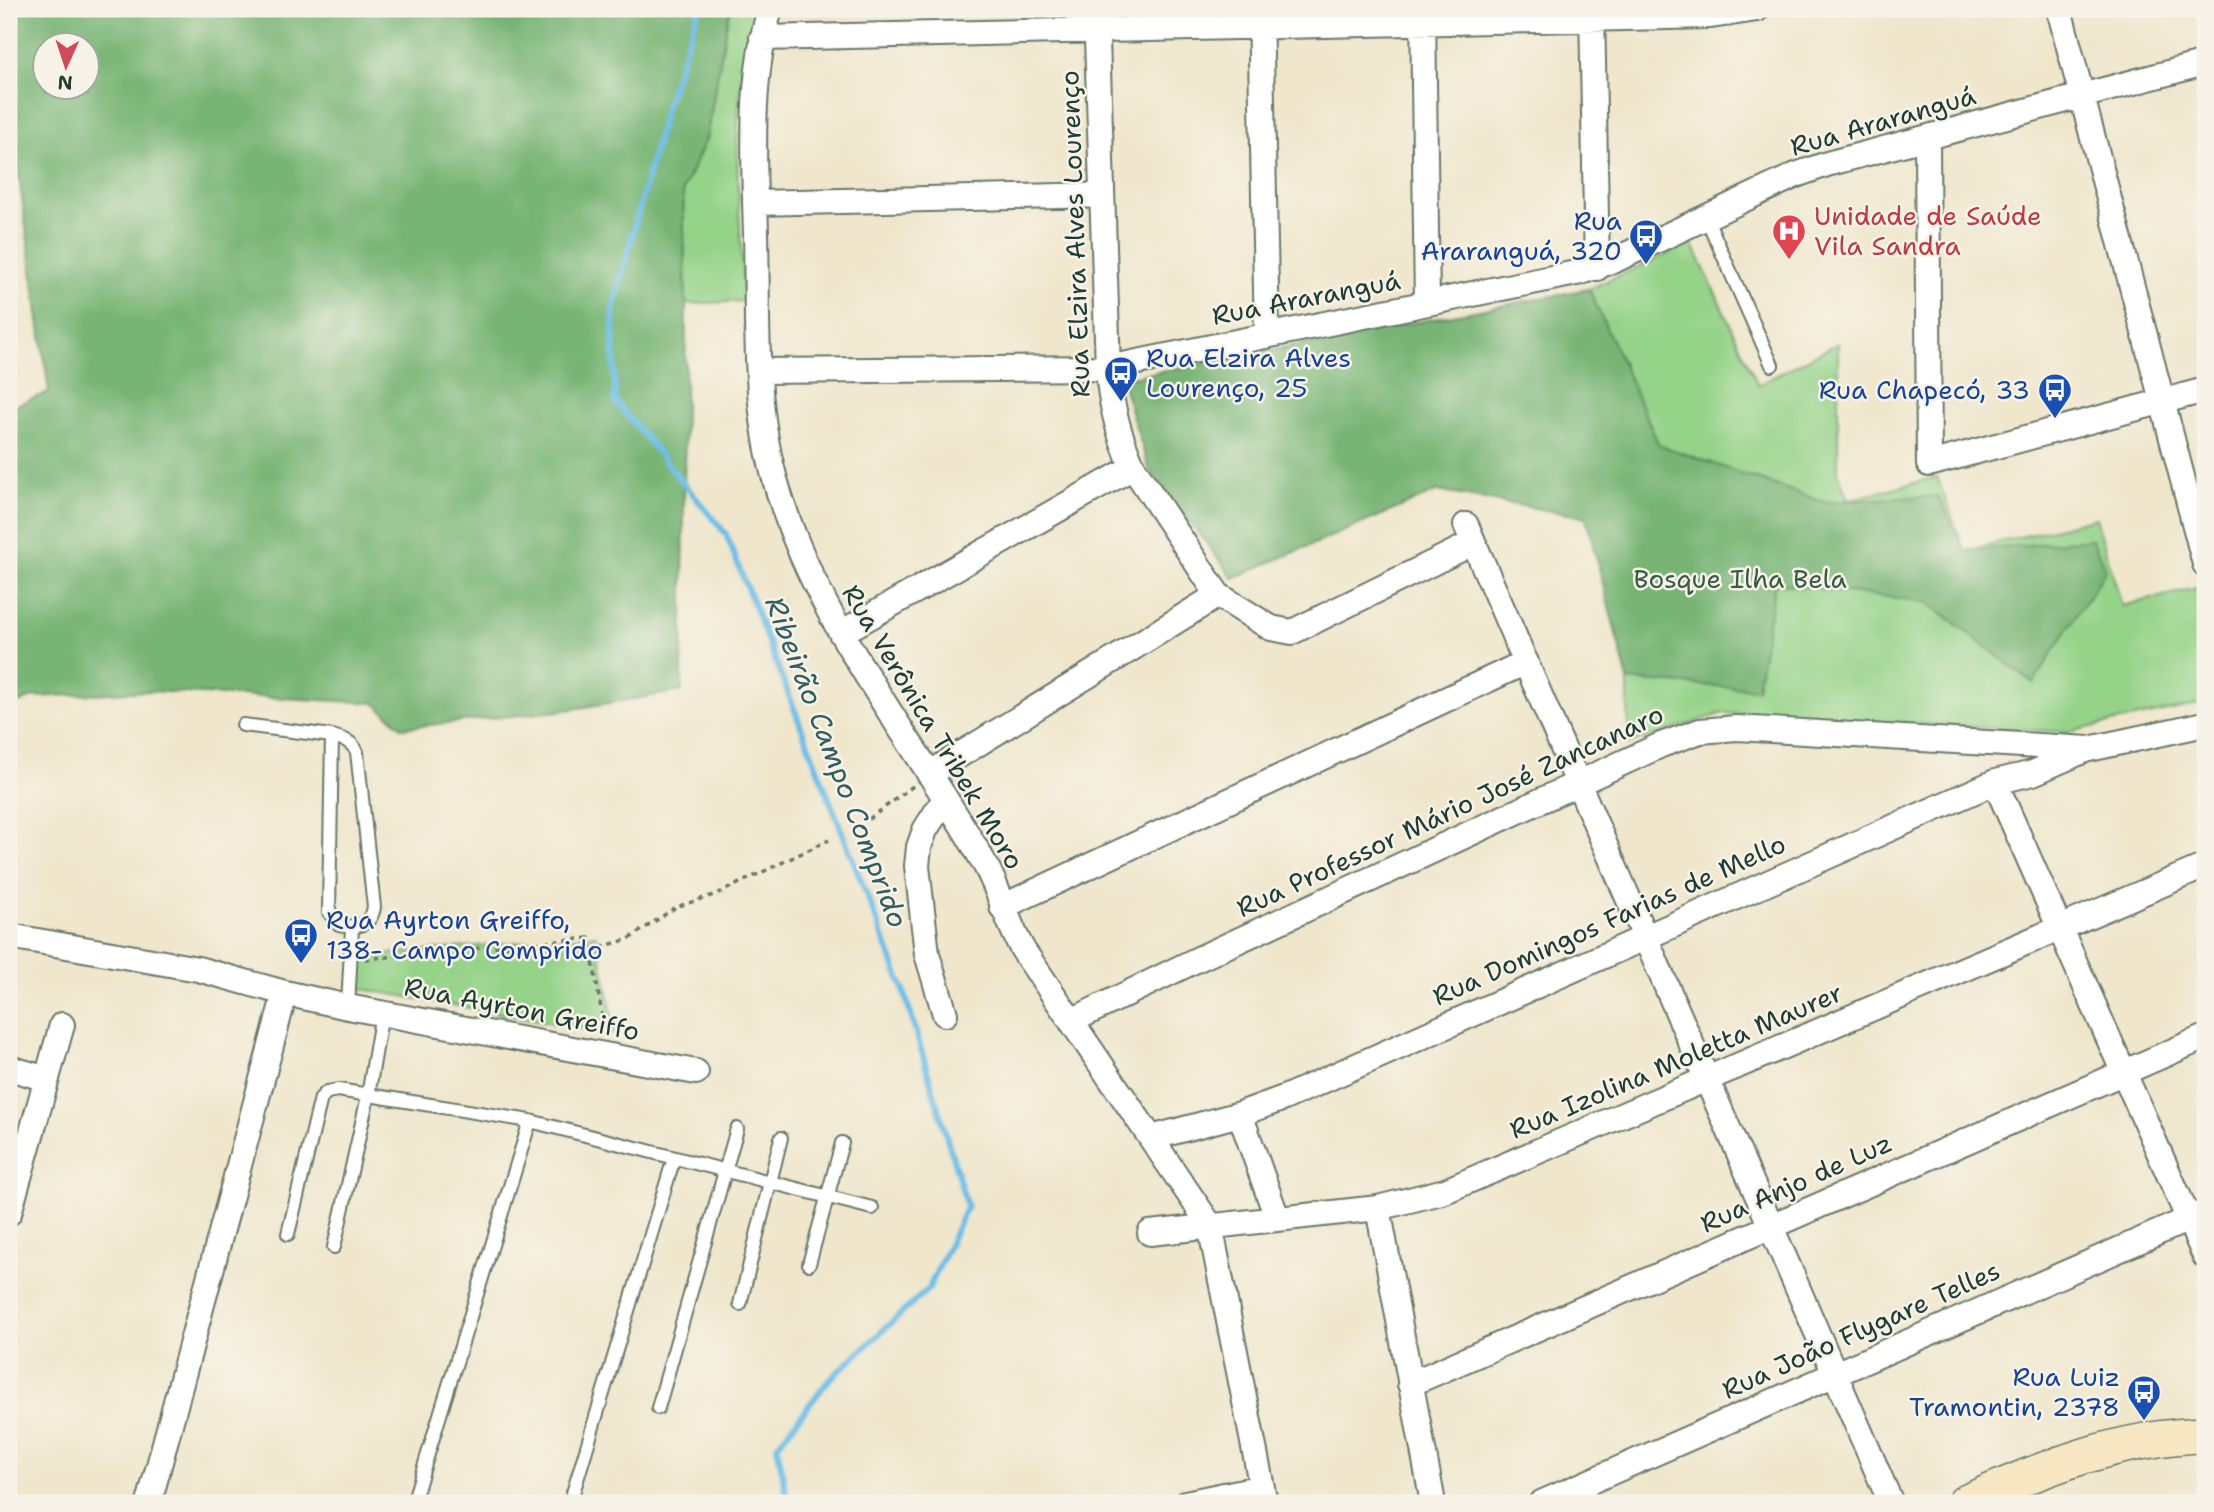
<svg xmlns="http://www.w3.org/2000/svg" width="2214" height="1512" font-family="'Shantell Sans',sans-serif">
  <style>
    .green { fill: #95d389; stroke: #5a885e; stroke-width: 2 }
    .forest { fill: #78b575; stroke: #4c7954; stroke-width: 2; fill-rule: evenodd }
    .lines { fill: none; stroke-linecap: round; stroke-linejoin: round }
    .stream { stroke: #6bbde7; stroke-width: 6 }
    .lane-casing { stroke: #687869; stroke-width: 16 }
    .street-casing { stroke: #687869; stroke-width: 28 }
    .secondary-casing { stroke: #687869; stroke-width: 38 }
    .path { stroke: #687869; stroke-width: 3.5; stroke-dasharray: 5 5; stroke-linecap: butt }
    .lane { stroke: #fff; stroke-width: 12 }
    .street { stroke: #fff; stroke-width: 24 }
    .secondary { stroke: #f7e8c3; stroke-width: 35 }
    .labels { text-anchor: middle; stroke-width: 5; stroke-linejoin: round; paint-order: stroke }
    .street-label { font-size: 26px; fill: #1f3d34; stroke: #f7f3e8 }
    .health-label { font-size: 26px; fill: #be3a42; stroke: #f7f3e8; text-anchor: start }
    .transit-label { font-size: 26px; fill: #164399; stroke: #f7f3e8; text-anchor: end }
    .park-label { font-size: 26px; fill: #375b45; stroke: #f7f3e8 }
    .water-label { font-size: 28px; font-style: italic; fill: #325d61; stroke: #f7f3e8 }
  </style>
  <rect width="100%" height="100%" fill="#f7f3e8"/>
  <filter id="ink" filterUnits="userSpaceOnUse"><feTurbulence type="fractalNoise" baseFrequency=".0143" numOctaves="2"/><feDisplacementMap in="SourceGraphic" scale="14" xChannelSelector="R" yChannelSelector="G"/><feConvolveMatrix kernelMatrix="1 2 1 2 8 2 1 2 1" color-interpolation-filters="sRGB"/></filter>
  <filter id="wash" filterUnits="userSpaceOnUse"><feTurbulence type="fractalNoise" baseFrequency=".00686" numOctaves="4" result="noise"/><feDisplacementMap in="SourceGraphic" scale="28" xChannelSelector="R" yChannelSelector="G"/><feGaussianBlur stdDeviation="1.57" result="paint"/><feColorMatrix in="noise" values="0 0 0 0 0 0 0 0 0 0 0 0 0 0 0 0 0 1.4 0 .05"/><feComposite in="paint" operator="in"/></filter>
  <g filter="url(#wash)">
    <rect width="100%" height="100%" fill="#efe6cc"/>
    <path class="green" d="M 732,9 L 757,9 C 726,103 740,204 744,301 L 686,304 L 683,190 L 706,139 L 728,17 Z
      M 1692,243 L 1758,385 L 1838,343 L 1838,473 L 1848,500 L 1937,477 L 1965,551 L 2096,518 L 2122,606 L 2205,586 L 2205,703 L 2068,732 L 1723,713 L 1628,744 L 1628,679 L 1586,517 L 1438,491 L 1233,578 L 1121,379 L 1589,289 Z
      M 596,935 L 616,1034 L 356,988 L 358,957 Z"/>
    <path class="forest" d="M 9,9 L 732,9 L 728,17 L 706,139 L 683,190 L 686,304 L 682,691 L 566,710 L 402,728 L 375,703 L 148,691 L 33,697 L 9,707 L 9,408 L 49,392 L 9,105 ZM 46,46 L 88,46 L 88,88 L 46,88 Z
      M 1589,289 L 1659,445 L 1824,502 L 1938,496 L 1965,551 L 2092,539 L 2106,570 L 2033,683 L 1927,602 L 1775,583 L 1757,689 L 1628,680 L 1586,517 L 1438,491 L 1233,578 L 1149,469 L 1121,379 Z"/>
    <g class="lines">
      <path class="stream" d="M 699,9 L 667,102 L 613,309 L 615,401 L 726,534 L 903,988 L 967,1206 L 929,1288 L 828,1381 L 777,1446 L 788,1503"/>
    </g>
  </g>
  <g filter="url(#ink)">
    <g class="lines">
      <g class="lane-casing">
        <path id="lane" d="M 1706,217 L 1772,365
          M 243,725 L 332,736
          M 332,736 C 343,739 352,741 357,752 L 374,907 C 371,926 355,929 339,925 L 329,912 Z
          M 348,1007 L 352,928
          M 288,1234 L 321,1098 L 327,1092 L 338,1090 L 530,1121 L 872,1208
          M 334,1247 L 368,1096 L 382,1013
          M 809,1264 L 842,1143
          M 740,1304 L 781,1138
          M 658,1408 L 737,1129
          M 413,1503 L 530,1121
          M 570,1503 L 674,1158"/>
      </g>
      <g class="street-casing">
        <path id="street" d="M 770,9 C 749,81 754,159 756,234 C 758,314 753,398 774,476 C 813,622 915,738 987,868 C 1001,895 1008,924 1023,950 L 1210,1225 L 1265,1503
          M 1096,9 L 1108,368 C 1110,404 1118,434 1133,467 L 1218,595 L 1271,628 L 1292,632 L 1473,543
          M 1260,9 L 1267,336
          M 1423,9 L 1427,303
          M 1592,9 L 1597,268
          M 2059,9 L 2205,564
          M 762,38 L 1711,16 L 1757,9
          M 1927,138 L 1929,464 L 2205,390
          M 755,203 L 1102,195
          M 759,371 L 1108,368 L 1581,272 L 1615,260 L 1796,175 L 1827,164 L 2205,63
          M 1466,525 L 1891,1503
          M 841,633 L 1133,467
          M 929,774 L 1218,595
          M 1995,782 L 2205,1256
          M 944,800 L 925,830 L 919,847 L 917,866 L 927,954 L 945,1014
          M 1002,907 L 1526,662
          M 9,936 L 198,969 L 285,993 L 348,1007 L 696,1072
          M 1071,1021 L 1194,961 L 1661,745 L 1700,731 L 1737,728 L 2089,749 L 2205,724
          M 9,1068 L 47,1079
          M 1240,1114 L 1277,1218
          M 1151,1138 L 1240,1114 L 1284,1098 L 1995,782 L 2033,773 L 2085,750
          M 1378,1208 L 1433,1503
          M 9,1213 L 62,1025
          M 1150,1233 L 1378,1208 L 1445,1191 L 2205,866
          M 1410,1384 L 2205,1037
          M 149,1503 L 285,993
          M 1186,1503 L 1262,1487
          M 1541,1503 L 2205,1212"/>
      </g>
      <g class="secondary-casing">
        <path id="secondary" d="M 1965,1503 C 2043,1468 2119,1437 2205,1435"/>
      </g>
      <path class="path" d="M 869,819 L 913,786
        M 591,950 L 629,939 L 676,907 L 717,894 L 829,840
        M 365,959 L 589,938 L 605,1033"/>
      <use href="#lane" class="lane"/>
      <use href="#street" class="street"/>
      <use href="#secondary" class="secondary"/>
    </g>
  </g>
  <defs>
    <g id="hospital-pin" transform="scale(1.75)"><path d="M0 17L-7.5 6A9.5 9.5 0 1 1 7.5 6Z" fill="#e0444e" stroke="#f7f3e8"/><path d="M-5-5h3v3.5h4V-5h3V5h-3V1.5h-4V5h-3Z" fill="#fff"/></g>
    <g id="bus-pin" transform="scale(1.75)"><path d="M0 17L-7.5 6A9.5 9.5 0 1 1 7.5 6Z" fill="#1a4fb4" stroke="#f7f3e8"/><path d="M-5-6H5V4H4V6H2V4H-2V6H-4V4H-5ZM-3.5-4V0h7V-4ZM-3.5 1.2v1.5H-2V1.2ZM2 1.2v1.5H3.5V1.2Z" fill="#fff"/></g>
  </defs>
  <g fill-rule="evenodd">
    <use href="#hospital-pin" x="1789" y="231"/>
    <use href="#bus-pin" x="1646" y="236"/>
    <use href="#bus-pin" x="1121" y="373"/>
    <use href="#bus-pin" x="2055" y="390"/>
    <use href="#bus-pin" x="301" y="935"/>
    <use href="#bus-pin" x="2144" y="1392"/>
  </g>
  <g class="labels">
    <g class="street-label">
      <text transform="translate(1883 121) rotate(-16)" y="9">Rua Araranguá</text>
      <text transform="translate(1075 234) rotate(-92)" y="9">Rua Elzira Alves Lourenço</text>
      <text transform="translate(1306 298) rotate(-11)" y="9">Rua Araranguá</text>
      <text transform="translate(933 727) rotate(59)" y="9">Rua Verônica Tribek Moro</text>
      <text transform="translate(1450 811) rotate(-25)" y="9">Rua Professor Mário José Zancanaro</text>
      <text transform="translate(1609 920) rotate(-24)" y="9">Rua Domingos Farias de Mello</text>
      <text transform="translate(522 1009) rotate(11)" y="9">Rua Ayrton Greiffo</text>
      <text transform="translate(1676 1061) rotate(-23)" y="9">Rua Izolina Moletta Maurer</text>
      <text transform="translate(1796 1183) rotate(-24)" y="9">Rua Anjo de Luz</text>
      <text transform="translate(1861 1330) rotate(-24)" y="9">Rua João Flygare Telles</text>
    </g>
    <g class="health-label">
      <text x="1814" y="225">Unidade de Saúde<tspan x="1814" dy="30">Vila Sandra</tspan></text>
    </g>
    <g class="transit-label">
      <text x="1622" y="230">Rua<tspan x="1622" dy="30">Araranguá, 320</tspan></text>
      <text x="1146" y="367" text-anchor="start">Rua Elzira Alves<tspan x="1146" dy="30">Lourenço, 25</tspan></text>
      <text x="2030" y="399">Rua Chapecó, 33</text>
      <text x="326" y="929" text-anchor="start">Rua Ayrton Greiffo,<tspan x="326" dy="30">138- Campo Comprido</tspan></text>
      <text x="2120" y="1386">Rua Luiz<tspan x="2120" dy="30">Tramontin, 2378</tspan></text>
    </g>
    <g class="park-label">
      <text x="1740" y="588">Bosque Ilha Bela</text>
    </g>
    <g class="water-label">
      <text transform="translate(837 762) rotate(69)" y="10">Ribeirão Campo Comprido</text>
    </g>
  </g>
  <rect width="2214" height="1512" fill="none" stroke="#f7f3e8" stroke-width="35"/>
  <g transform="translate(66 66) rotate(183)"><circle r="33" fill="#f7f3e8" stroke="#a1aaa0" stroke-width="2"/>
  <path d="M0-5L12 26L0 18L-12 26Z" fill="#d1495b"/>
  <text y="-10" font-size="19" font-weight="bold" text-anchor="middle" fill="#1f3d34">N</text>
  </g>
</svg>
